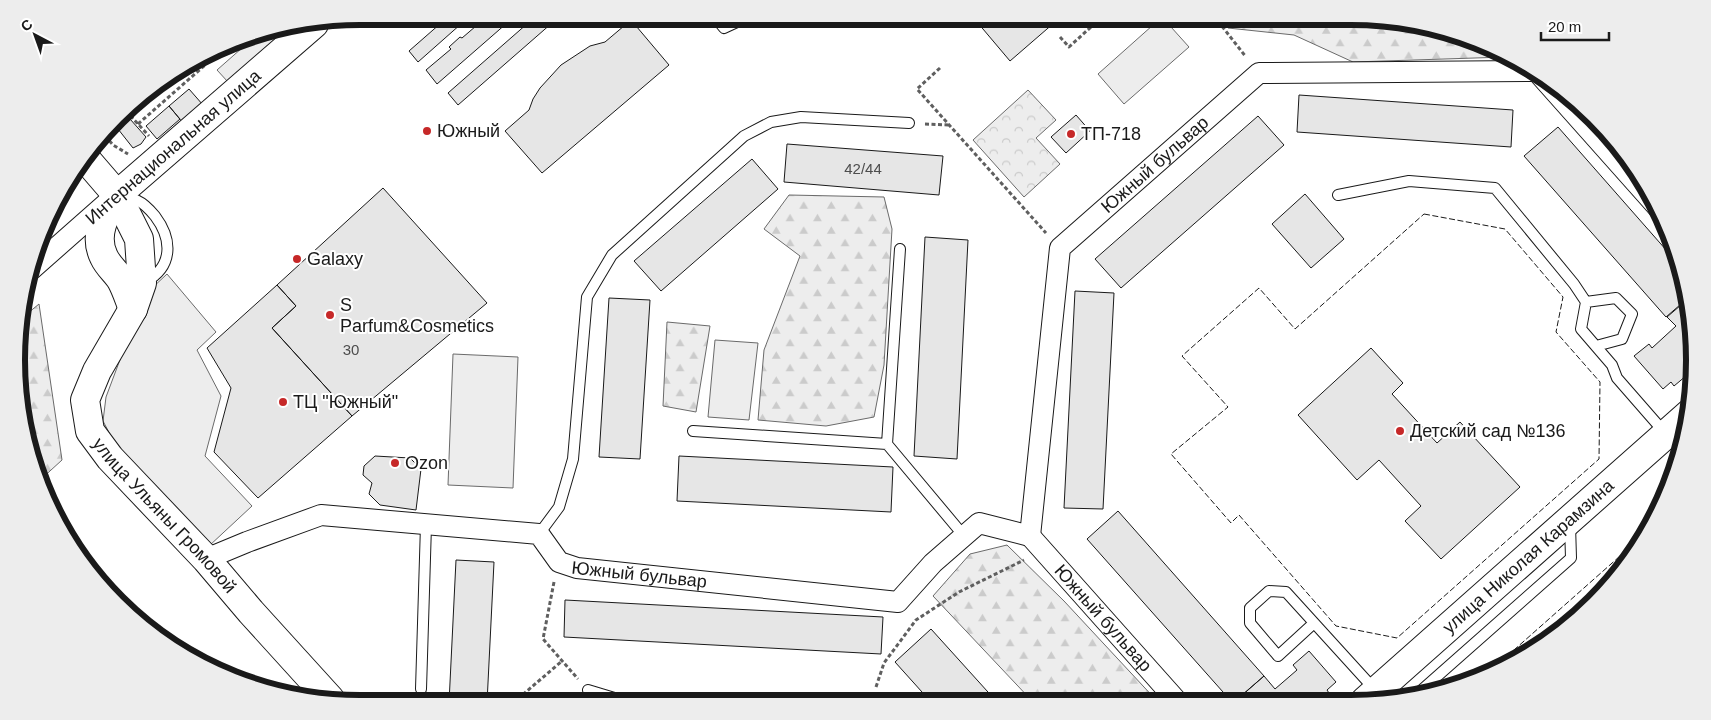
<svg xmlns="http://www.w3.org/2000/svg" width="1711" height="720" font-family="Helvetica,sans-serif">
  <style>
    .forest { fill: url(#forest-firs); stroke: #6a6a6a }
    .park { fill: url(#park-crowns); stroke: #6a6a6a }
    .pitch { fill: #ededed; stroke: #6a6a6a }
    .building { fill: #e6e6e6; stroke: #1a1a1a }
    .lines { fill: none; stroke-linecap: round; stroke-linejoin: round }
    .lane-casing { stroke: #1a1a1a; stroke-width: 12 }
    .street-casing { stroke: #1a1a1a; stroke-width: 22 }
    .secondary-casing { stroke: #1a1a1a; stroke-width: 30 }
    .primary-casing { stroke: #1a1a1a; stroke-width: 30 }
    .path { stroke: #5f5f5f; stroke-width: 3; stroke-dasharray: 4 2.5; stroke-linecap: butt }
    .lane { stroke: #fff; stroke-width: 10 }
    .street { stroke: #fff; stroke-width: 20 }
    .secondary { stroke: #fff; stroke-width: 28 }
    .primary { stroke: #fff; stroke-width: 28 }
    .fence { stroke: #1a1a1a; stroke-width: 1; stroke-dasharray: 6 2.5; stroke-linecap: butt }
    .poi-dot { fill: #c62828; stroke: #fff; stroke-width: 2 }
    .labels { text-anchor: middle; stroke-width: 4; stroke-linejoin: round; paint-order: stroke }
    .number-label { font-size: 15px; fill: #4d4d4d }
    .poi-label { font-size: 18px; fill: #1a1a1a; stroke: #fff; text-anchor: start }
    .street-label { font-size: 18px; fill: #1a1a1a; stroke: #fff }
    .rim { fill: none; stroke: #1a1a1a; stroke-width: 6 }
  </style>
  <defs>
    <pattern id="forest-firs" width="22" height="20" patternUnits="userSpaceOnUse" patternTransform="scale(1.25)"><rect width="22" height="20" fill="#ededed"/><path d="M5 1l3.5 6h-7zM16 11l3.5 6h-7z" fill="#cbcbcb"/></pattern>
    <pattern id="park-crowns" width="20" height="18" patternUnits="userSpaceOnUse" patternTransform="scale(1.25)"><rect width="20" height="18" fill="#ededed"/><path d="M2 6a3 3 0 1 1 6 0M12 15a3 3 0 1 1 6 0" fill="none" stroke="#cbcbcb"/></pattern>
  </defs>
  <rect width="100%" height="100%" fill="#fff"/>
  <path class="forest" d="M 1231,16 L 1351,16 L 1462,35 L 1504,54 L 1505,57 L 1353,62 L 1294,35 L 1228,28 Z
    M 789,195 L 884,197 L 892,229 L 884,365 L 874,417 L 826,426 L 758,420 L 764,350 L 800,256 L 764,229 Z
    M 39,304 L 62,460 L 39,481 L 35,471 L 19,405 L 22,318 Z
    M 667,322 L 710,326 L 696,412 L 663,406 Z
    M 1007,545 L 1064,601 L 1157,701 L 1033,702 L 933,596 L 970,554 Z"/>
  <path class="park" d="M 1028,90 L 1056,120 L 1036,138 L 1060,164 L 1024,197 L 973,140 Z"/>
  <path class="pitch" d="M 1162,17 L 1189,47 L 1124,104 L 1098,74 Z
    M 290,28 L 228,82 L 217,70 L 259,33 Z
    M 167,274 L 216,332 L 197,350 L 221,396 L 205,456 L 252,506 L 209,546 L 114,442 L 103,421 L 106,397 L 127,341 L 151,289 Z
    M 715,340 L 758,343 L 749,420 L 708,417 Z
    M 453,354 L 518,357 L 513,488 L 448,485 Z"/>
  <path class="building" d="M 449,16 L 470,16 L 418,62 L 409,51 Z
    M 483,16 L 515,16 L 437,84 L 426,70 L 451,49 L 449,47 L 460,37 L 462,38 L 476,26 L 474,24 Z
    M 536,16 L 560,16 L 458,105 L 448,93 Z
    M 972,16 L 1062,16 L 1010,61 Z
    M 631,20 L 669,65 L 542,173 L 505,131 L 529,110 L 533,99 L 540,88 L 561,65 L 590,46 L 605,42 Z
    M 189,89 L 203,105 L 183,123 L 169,106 Z
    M 1299,95 L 1513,110 L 1511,147 L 1297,132 Z
    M 169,106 L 180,119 L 157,139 L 146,126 Z
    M 1076,115 L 1090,131 L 1066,153 L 1051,137 Z
    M 1258,116 L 1284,145 L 1121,288 L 1095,259 Z
    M 130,119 L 146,137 L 141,144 L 133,148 L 118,129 L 122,122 Z
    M 1558,127 L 1682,268 L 1688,298 L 1666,317 L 1524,156 Z
    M 787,144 L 943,156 L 939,195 L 784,182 Z
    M 752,159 L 778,189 L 661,291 L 634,261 Z
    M 383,188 L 487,303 L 352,416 L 272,328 L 296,306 L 277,285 Z
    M 1305,194 L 1344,239 L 1311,268 L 1272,224 Z
    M 925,237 L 968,240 L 957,459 L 914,456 Z
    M 277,285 L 296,306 L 272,328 L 352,416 L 258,498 L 214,452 L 231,388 L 207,348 Z
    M 1075,291 L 1114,293 L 1103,509 L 1064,508 Z
    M 609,298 L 650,300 L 640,459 L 599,457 Z
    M 1688,299 L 1694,338 L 1693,370 L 1674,386 L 1671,382 L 1663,389 L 1634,356 L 1649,344 L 1652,348 L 1676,326 L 1667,317 Z
    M 1371,348 L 1403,383 L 1392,394 L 1437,443 L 1460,422 L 1520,487 L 1441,559 L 1405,521 L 1421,506 L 1379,460 L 1357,480 L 1298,415 Z
    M 375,456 L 410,458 L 421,469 L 416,510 L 380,505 L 369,494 L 372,483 L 363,475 L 364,466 Z
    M 679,456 L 893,467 L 891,512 L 677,501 Z
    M 1118,511 L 1264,676 L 1235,701 L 1231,701 L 1087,539 Z
    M 456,560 L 494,562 L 487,703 L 449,703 Z
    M 565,600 L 883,617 L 881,654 L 564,637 Z
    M 931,629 L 997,702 L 931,702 L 895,662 Z
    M 1309,651 L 1336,682 L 1327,690 L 1331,696 L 1325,701 L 1242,701 L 1239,698 L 1264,676 L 1275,689 L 1297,670 L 1293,665 Z"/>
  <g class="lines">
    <g class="lane-casing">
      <path id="lane" d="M 714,16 L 724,28 L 750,16
        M 1338,195 L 1409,181 L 1495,188 L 1574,284 L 1586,302 L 1581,329 L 1612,365 L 1617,378 L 1665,433
        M 122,196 C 127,198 133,198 138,201 C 145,204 150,210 155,216 C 173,240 173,267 145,282
        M 1586,302 L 1616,298 L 1632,314 L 1622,339 L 1596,346
        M 693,431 L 887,444 L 964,536
        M 887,444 L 900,249
        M 539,534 L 559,507 L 573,459 L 587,297 L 612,255 L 744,136 L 771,122 L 801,117 L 909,123
        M 1314,623 L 1278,656 L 1250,623 L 1250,608 L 1269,591 L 1286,592 L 1376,691 L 1393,701
        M 421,689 L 426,525
        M 588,690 L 631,703
        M 1416,695 L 1571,558 L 1570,525
        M 739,703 L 740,701 L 894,702"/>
    </g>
    <g class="street-casing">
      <g id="street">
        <path d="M 1539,74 L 1660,210"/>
        <path d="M 32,269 L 109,201"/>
        <path id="s1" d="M 1030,536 L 1177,701"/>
        <path id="s2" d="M 206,559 L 247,542 L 321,515 L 539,534 L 559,562 L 577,568 L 898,602 L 933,563 L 979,523 L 1030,536 L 1060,248 L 1259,73 L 1535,71"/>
      </g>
    </g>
    <g class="secondary-casing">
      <g id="secondary">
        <path id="s3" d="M 117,195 L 139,239 L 142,283 L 133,309 L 97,371 L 85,400 L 90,431 L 110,458 L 206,559 L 251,612 L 330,699"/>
        <path d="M 133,309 C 129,299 126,289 121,280 C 116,272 108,266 104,257 C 93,235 105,214 117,195 L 314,24"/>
        <path id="s4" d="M 1365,701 L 1690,413"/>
      </g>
    </g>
    <g class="primary-casing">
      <path id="primary" d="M 86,159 L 117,195"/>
    </g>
    <path class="path" d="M 1214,16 L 1246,57
      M 1060,37 L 1069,47 L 1103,16
      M 940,68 L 917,89 L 1046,233
      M 126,111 L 149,136
      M 138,124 L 229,44
      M 925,124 L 949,125
      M 105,136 L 113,145 L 128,154
      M 62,190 L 72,180
      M 554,582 L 543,639 L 578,679
      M 876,687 L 884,663 L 916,620 L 959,592 L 1024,560
      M 355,693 L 364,704
      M 513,703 L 562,661"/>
    <use href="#lane" class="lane"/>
    <use href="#street" class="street"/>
    <use href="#secondary" class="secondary"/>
    <use href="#primary" class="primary"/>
    <path class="fence" d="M 1424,214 L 1505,229 L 1563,297 L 1556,332 L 1600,382 L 1599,459 L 1397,638 L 1336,626 L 1239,515 L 1231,523 L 1171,454 L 1228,407 L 1182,356 L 1259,288 L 1295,329 Z
      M 1488,673 L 1646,533"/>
  </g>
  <g class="poi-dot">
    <circle cx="427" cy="131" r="5"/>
    <circle cx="1071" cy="134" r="5"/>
    <circle cx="297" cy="259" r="5"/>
    <circle cx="330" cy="315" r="5"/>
    <circle cx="283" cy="402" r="5"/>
    <circle cx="1400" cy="431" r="5"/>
    <circle cx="395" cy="463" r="5"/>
  </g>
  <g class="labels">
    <g class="number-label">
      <text x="863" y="174">42/44</text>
      <text x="351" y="355">30</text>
    </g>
    <g class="poi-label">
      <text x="437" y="137">Южный</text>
      <text x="1081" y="140">ТП-718</text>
      <text x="307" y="265">Galaxy</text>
      <text x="340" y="311">S<tspan x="340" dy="21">Parfum&amp;Cosmetics</tspan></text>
      <text x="293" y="408">ТЦ "Южный"</text>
      <text x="1410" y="437">Детский сад №136</text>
      <text x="405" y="469">Ozon</text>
    </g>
    <g class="street-label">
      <text transform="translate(173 147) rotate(-41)" y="6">Интернациональная улица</text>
      <text dy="6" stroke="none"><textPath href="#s2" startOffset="1300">Южный бульвар</textPath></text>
      <text dy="6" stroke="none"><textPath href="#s3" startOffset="368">улица Ульяны Громовой</textPath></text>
      <text dy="6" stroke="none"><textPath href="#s4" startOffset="218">улица Николая Карамзина</textPath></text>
      <text dy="6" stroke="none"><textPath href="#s2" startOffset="458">Южный бульвар</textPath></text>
      <text dy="6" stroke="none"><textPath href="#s1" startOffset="110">Южный бульвар</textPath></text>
    </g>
  </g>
  <path d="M0 0H1711V720H0ZM360 25H1351A335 335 0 0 1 1686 360V360A335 335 0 0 1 1351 695H360A335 335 0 0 1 25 360V360A335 335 0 0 1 360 25Z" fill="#ededed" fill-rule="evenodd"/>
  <path class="rim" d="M360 25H1351A335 335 0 0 1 1686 360V360A335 335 0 0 1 1351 695H360A335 335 0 0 1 25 360V360A335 335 0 0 1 360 25Z"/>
  <g transform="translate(35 35) rotate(319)" stroke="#ffffff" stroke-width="4" paint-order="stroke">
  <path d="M0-4L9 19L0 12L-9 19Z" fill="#1a1a1a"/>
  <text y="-8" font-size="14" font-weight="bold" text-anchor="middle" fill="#1a1a1a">С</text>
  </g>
  <path d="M1541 32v8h68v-8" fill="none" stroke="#1a1a1a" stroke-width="2.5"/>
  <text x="1548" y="32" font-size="15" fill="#1a1a1a" stroke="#ffffff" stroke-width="4" paint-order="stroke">20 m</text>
</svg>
